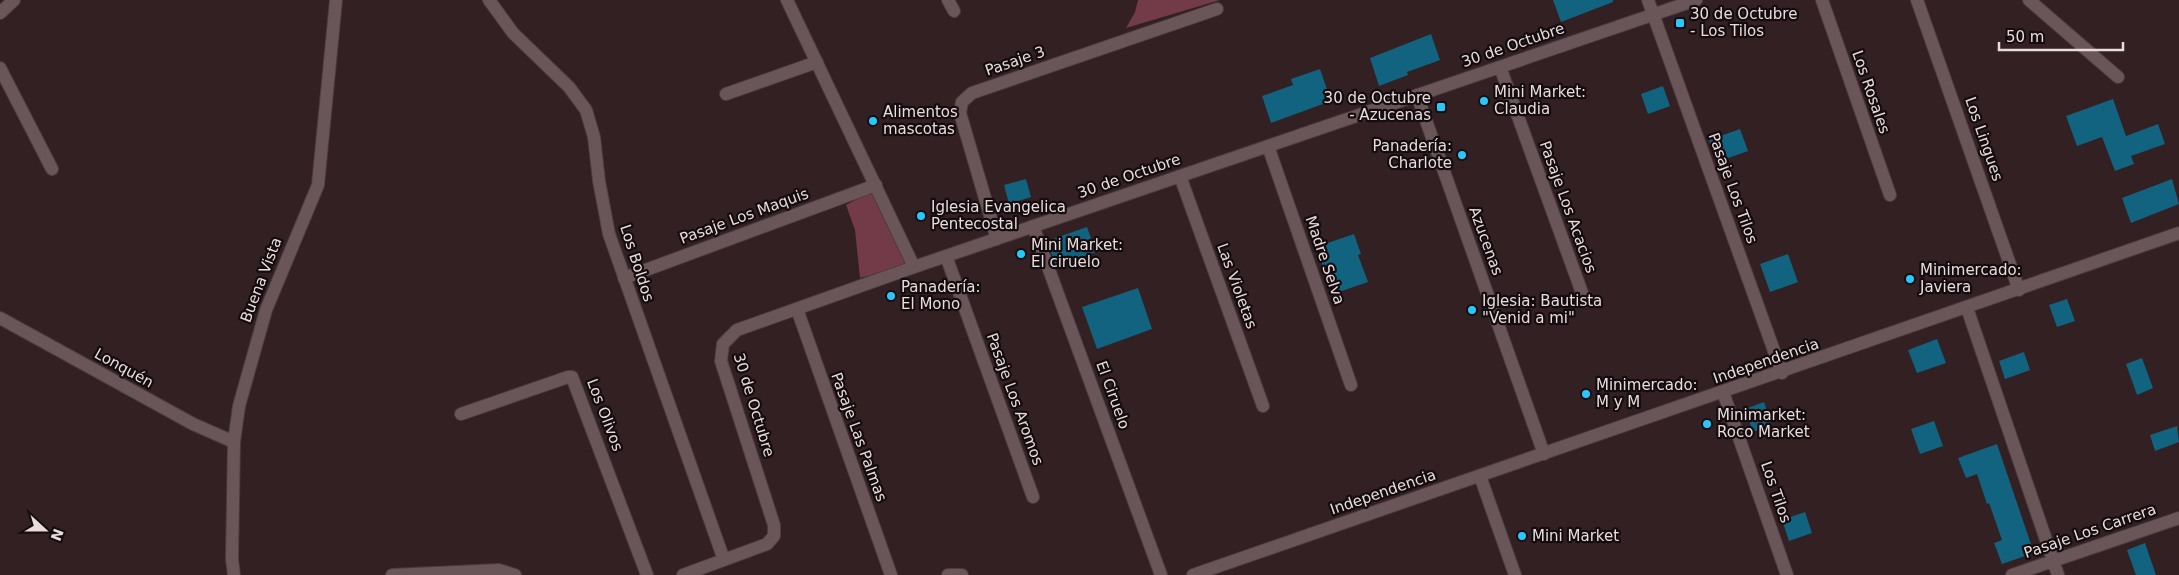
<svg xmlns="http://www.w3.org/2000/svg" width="2179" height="575" font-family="'DejaVu Sans',sans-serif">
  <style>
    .green { fill: #723b47 }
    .building { fill: #11637f }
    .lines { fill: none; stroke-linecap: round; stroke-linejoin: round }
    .street-casing { stroke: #4b3c3f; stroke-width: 14 }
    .street { stroke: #6a5659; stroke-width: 12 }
    .poi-dot { fill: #28c8ff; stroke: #140c0e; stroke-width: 2 }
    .labels { text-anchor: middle; stroke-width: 4.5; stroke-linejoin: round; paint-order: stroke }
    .poi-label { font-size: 15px; fill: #e8dcdd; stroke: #140c0e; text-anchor: start }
    .street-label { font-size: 15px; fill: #e8dcdd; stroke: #140c0e }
  </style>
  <rect width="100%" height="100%" fill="#322023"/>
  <path class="green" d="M 1138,0 L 1220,0 L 1126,28 L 1135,12 Z
    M 874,190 L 911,265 L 860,278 L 855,230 L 846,205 Z"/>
  <path class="building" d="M 1553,0 L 1613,0 L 1613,2 L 1561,22 Z
    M 1431,34 L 1440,60 L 1407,72 L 1408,75 L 1379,86 L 1370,58 Z
    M 1320,69 L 1331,101 L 1271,123 L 1262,96 L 1293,85 L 1291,79 Z
    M 1663,86 L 1670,106 L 1648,114 L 1641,94 Z
    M 2113,99 L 2126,136 L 2158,124 L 2165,144 L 2131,156 L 2134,164 L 2115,171 L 2102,137 L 2077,146 L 2066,116 Z
    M 1740,129 L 1748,151 L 1717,162 L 1709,140 Z
    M 1026,179 L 1031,197 L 1009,204 L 1004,185 Z
    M 2172,179 L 2179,204 L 2131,223 L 2122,198 Z
    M 1087,227 L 1096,252 L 1056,266 L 1047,241 Z
    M 1354,234 L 1361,254 L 1358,255 L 1368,282 L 1333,294 L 1316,247 Z
    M 1788,254 L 1798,282 L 1770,292 L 1760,264 Z
    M 1138,288 L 1152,329 L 1097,349 L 1082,307 Z
    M 2067,299 L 2075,321 L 2057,327 L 2049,305 Z
    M 1937,339 L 1946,363 L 1917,373 L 1908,350 Z
    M 2024,352 L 2030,370 L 2005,379 L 1999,361 Z
    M 2142,358 L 2153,388 L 2137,395 L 2126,364 Z
    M 1764,402 L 1772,426 L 1753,432 L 1745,409 Z
    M 1934,421 L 1943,446 L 1920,454 L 1911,429 Z
    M 2177,426 L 2179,442 L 2155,451 L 2150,435 Z
    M 1997,444 L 2034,553 L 2002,564 L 1994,543 L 2002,540 L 1989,503 L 1987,504 L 1977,474 L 1966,478 L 1958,458 Z
    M 1805,512 L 1812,533 L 1789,541 L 1782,520 Z
    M 2145,543 L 2156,575 L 2136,575 L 2127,550 Z"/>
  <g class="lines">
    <g class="street-casing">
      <path id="street" d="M 489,0 L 513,33 L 569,87 L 586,110 L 594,137 L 599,181 L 609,234 L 724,560
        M 787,0 L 914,267
        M 948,0 L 954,11
        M 1648,0 L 1782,373
        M 1822,0 L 1890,195
        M 1917,0 L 2019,290
        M 2029,0 L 2118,77
        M 0,13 L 14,0
        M 1500,67 L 1585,301
        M 0,68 L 52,169
        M 726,94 L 817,62
        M 1417,95 L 1544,454
        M 1268,146 L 1351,385
        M 1180,176 L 1263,406
        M 1033,226 L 1161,575
        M 997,239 L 960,113 L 962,102 L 972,93 L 1217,9
        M 946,256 L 1033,497
        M 624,278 L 876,185
        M 1967,308 L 2058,575
        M 797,309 L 891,575
        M 0,318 L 193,424 L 234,442
        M 1723,392 L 1787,575
        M 461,414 L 568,377 L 572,377 L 647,575
        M 1480,476 L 1515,575
        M 234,575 L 232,559 L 234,442 L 239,406 L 266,310 L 318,185 L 336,0
        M 392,575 L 499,570 L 515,575
        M 683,575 L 767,544 L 774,536 L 774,525 L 721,361 L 723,344 L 737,330 L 914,267 L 1696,0
        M 948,575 L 962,575
        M 1193,575 L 2179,233
        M 2012,575 L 2179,518"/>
    </g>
    <use href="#street" class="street"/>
  </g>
  <g class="poi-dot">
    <rect x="1675" y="18" width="10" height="10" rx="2.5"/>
    <circle cx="1484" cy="101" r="5"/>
    <rect x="1436" y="102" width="10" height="10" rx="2.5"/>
    <circle cx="873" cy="121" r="5"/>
    <circle cx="1462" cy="155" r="5"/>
    <circle cx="921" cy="216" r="5"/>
    <circle cx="1021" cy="254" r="5"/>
    <circle cx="1910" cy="279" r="5"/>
    <circle cx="891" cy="296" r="5"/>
    <circle cx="1472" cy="310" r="5"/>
    <circle cx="1586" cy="394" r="5"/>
    <circle cx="1707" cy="424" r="5"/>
    <circle cx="1522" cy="536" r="5"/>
  </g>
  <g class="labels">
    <g class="poi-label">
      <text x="1690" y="19">30 de Octubre<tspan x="1690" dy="17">- Los Tilos</tspan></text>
      <text x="1494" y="97">Mini Market:<tspan x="1494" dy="17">Claudia</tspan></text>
      <text x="1431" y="103" text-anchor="end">30 de Octubre<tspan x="1431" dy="17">- Azucenas</tspan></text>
      <text x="883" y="117">Alimentos<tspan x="883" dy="17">mascotas</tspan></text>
      <text x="1452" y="151" text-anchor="end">Panadería:<tspan x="1452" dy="17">Charlote</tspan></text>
      <text x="931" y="212">Iglesia Evangelica<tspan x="931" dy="17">Pentecostal</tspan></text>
      <text x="1031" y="250">Mini Market:<tspan x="1031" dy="17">El ciruelo</tspan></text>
      <text x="1920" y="275">Minimercado:<tspan x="1920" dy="17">Javiera</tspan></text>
      <text x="901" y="292">Panadería:<tspan x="901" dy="17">El Mono</tspan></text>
      <text x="1482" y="306">Iglesia: Bautista<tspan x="1482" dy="17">"Venid a mi"</tspan></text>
      <text x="1596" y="390">Minimercado:<tspan x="1596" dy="17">M y M</tspan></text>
      <text x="1717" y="420">Minimarket:<tspan x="1717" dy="17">Roco Market</tspan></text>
      <text x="1532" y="541">Mini Market</text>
    </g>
    <g class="street-label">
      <text transform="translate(1513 45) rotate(-19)" y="5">30 de Octubre</text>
      <text transform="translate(1015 61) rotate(-19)" y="5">Pasaje 3</text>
      <text transform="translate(1871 92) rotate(71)" y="5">Los Rosales</text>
      <text transform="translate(1984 139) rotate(71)" y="5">Los Lingues</text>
      <text transform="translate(1129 176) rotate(-19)" y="5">30 de Octubre</text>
      <text transform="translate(1733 188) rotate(70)" y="5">Pasaje Los Tilos</text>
      <text transform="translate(1568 207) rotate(70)" y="5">Pasaje Los Acacios</text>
      <text transform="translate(744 216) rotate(-20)" y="5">Pasaje Los Maquis</text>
      <text transform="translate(1486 241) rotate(70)" y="5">Azucenas</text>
      <text transform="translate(1325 260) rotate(71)" y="5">Madre Selva</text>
      <text transform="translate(637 263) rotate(72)" y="5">Los Boldos</text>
      <text transform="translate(261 280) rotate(-69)" y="5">Buena Vista</text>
      <text transform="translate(1237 286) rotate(70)" y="5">Las Violetas</text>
      <text transform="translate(1766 361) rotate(-19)" y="5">Independencia</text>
      <text transform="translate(124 368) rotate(29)" y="5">Lonquén</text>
      <text transform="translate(1113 395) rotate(70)" y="5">El Ciruelo</text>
      <text transform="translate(1015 399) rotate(70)" y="5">Pasaje Los Aromos</text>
      <text transform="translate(754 405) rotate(73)" y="5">30 de Octubre</text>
      <text transform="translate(605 415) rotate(69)" y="5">Los Olivos</text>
      <text transform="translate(859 437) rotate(70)" y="5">Pasaje Las Palmas</text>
      <text transform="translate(1383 492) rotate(-19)" y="5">Independencia</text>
      <text transform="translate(1776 492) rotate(71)" y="5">Los Tilos</text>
      <text transform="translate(2090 531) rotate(-19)" y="5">Pasaje Los Carrera</text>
    </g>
  </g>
  <g transform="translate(45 530) rotate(111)" stroke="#140c0e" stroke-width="4" paint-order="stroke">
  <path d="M0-4L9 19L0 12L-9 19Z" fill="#e8dcdd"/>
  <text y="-8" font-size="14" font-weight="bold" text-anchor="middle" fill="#e8dcdd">N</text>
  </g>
  <path d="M1999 42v8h124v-8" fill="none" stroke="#e8dcdd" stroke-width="2.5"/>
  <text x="2006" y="42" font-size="15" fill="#e8dcdd" stroke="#140c0e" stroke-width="4" paint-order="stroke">50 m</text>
</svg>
